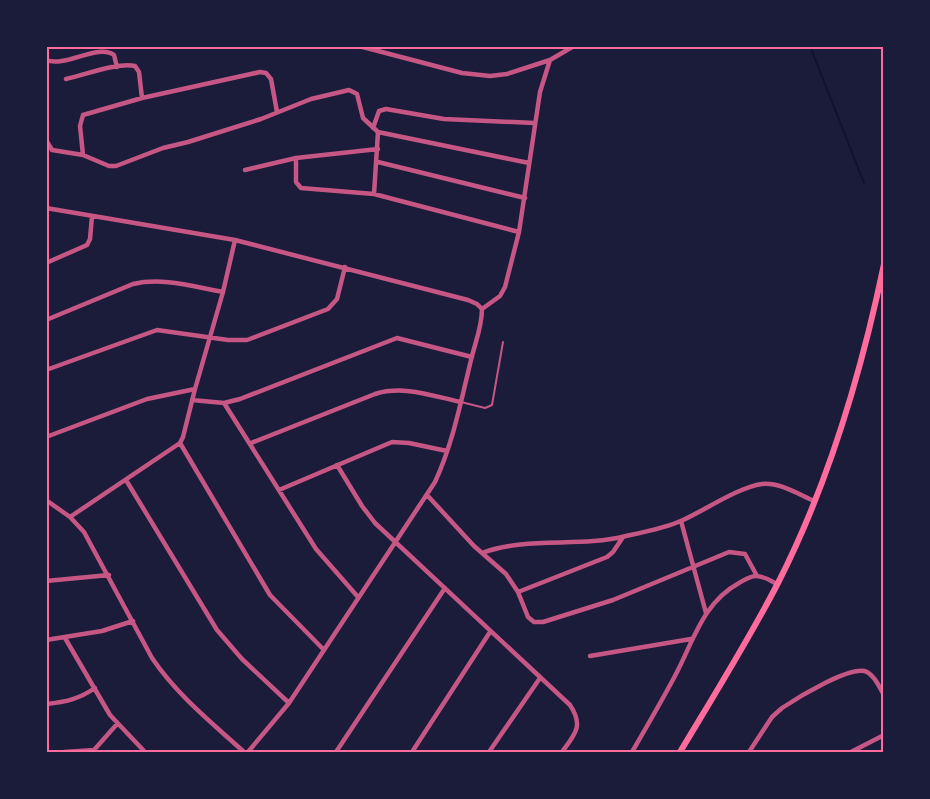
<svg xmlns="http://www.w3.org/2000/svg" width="930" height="799" font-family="'Noto Sans',sans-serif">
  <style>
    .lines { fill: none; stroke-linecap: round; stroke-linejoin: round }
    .stream { stroke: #12122b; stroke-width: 2 }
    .service { stroke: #c65784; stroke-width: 2 }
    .minor { stroke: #c65784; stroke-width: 4.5 }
    .secondary { stroke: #ff6b9d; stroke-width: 6 }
    .neatline { fill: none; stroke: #ff6b9d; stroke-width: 2 }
  </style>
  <rect width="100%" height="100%" fill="#1b1b3a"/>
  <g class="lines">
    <path class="stream" d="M 810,46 L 864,183"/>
    <path class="service" d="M 461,402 L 485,408 L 492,405 L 503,342"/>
    <path class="minor" d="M 359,46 L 462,73 L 490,76 L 507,74 L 550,60 L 574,46
      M 46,60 C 65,68 98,43 114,55 L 117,67
      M 66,79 C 85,75 118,62 135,66 L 139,72 L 142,98
      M 373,128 L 379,111 L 386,109 L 444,119 L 534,123
      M 46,140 L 52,150 L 83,155 L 109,166 L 116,166 L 163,148 L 188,142 L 261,119 L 311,99 L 349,90 L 357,94 L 363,118 L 378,132 L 529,163
      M 83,155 L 80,126 L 83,115 L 142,98 L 260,72 L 266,73 L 271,79 L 277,112
      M 296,158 L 296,182 L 301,188 L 374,194 L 519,232
      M 378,162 L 525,198
      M 245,170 L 296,158 L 378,149
      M 374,194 L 378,132
      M 46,208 L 235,240 L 468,300 L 477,304 L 482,309 C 482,327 475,343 471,360 C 461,401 453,443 435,482 L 289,703 L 248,752
      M 46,263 L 87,245 L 90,239 L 92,216
      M 482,309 L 500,296 L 505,287 L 519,232 L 540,92 L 550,60
      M 46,320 L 133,284 C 163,277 194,287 223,292
      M 46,370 L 157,330 L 228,340 L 247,340 L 328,309 L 337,299 L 345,267
      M 192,400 L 224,403 L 240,399 L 397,338 L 472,357
      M 224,403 L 316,549 L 358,597
      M 46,437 L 147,399 L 195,389
      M 180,443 L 270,595 L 324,650
      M 251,443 L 375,394 C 404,385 432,396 461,402
      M 337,465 L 362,506 L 375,523 L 570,705 C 584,726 575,734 562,752
      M 126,480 L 217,630 L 242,659 L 289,703
      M 279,490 L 392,442 L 409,443 L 447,451
      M 427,495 L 474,546 L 506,574 L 518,592 L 528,617 L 534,622 L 543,622 L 613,600 L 729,552 L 745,554 L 757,576
      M 46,500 L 70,517 L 84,532 L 152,658 C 177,695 212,723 244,752
      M 70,517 L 180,443 L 183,437 L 195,389 L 223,292 L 235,240
      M 681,521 L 706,613
      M 482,553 C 528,536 579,548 626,536 C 645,532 666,528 683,520 C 705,510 739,487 762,484 C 779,482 798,494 814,501
      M 46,581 L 109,575
      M 518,592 L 607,557 L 613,552 L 623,537
      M 65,638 L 110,715 L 145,752
      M 46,640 L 102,631 L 133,621
      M 590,656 L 691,639
      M 46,704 C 66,702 79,699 95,688
      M 64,752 L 94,750
      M 93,752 L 94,750 L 117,724
      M 336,752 L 445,588
      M 412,752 L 490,632
      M 489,752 L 540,678
      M 632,752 C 647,726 663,699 677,672 C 694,639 704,602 739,583 C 744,580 750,576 756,576 C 764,576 771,581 777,584
      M 749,752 L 772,717 L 782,708 C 797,698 852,664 867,672 C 876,677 879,687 884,695
      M 851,752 L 884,735"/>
    <path class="secondary" d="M 680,752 C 713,697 748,641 778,583 C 829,483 861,374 884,264"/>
  </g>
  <rect width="930" height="799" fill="none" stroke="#1b1b3a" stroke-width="96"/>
  <rect x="48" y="48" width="834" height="703" class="neatline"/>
</svg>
